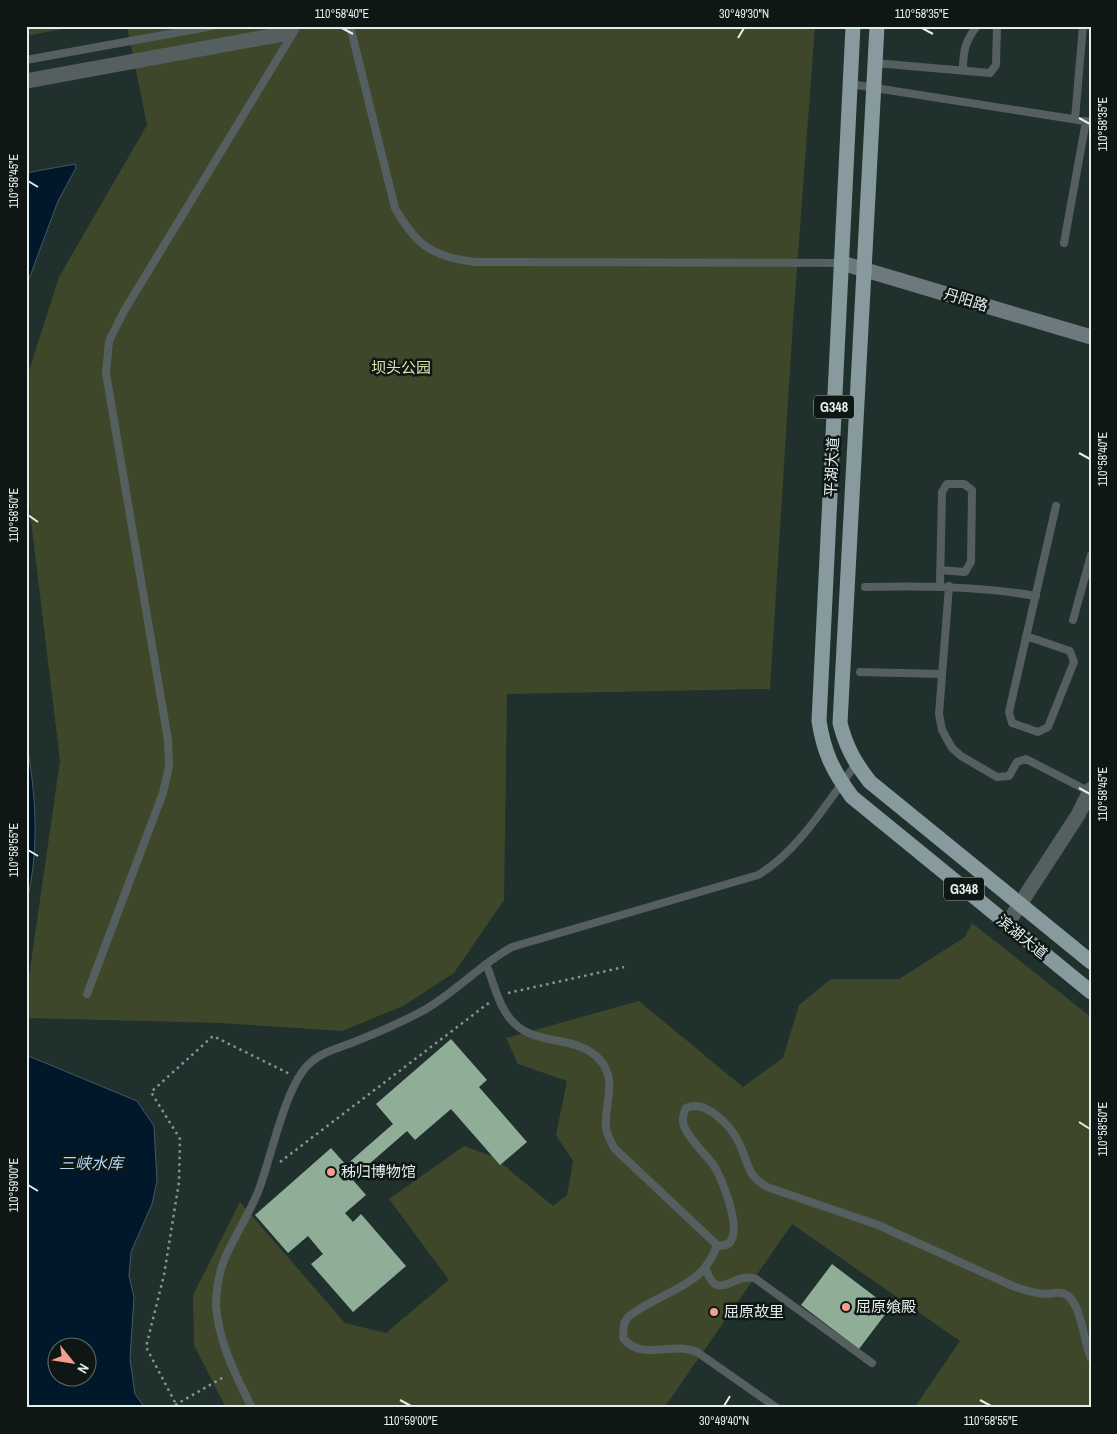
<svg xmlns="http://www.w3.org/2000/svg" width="1117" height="1434" font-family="'Archivo Narrow','Noto Sans SC',sans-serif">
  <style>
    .green { fill: #3f472b }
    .water { fill: #01182a; stroke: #455864; fill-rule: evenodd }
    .building { fill: #90ae97 }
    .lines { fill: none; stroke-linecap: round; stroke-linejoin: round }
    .path { stroke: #879592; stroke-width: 2.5; stroke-dasharray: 2.5 4; stroke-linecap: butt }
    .service { stroke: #565f60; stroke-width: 8 }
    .minor { stroke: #565f60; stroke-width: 15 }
    .secondary { stroke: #6d7a7d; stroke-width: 15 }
    .trunk { stroke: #879a9e; stroke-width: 15 }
    .ticks { fill: none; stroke: #e4efed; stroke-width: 2 }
    .poi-dot { fill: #f59d8f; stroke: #0f1715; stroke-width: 2 }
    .labels { text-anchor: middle; stroke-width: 5; stroke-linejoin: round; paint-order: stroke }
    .shield { fill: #0f1715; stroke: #a4aeac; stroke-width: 1 }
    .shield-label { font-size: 14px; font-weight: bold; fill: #e4efed }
    .street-label { font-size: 15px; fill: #e4efed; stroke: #0f1715 }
    .park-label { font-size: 15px; fill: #d8e9b0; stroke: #0f1715 }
    .poi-label { font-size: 15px; fill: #e4efed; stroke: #0f1715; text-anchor: start }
    .water-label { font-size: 16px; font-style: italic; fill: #b2d9fa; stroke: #0f1715 }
    .neatline { fill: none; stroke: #e4efed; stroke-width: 2 }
    .ticks-label { font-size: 12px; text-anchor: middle; fill: #e4efed }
  </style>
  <rect width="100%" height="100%" fill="#1f302d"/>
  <path class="green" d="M 26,26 L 78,26 L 26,36 Z
    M 127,26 L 815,26 L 793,322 L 770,689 L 507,694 L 504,900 L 454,973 L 403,1006 L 342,1031 L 221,1023 L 26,1018 L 26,997 L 60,761 L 26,479 L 26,380 L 59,277 L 147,125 Z
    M 972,923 L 1091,1017 L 1091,1408 L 914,1408 L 960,1341 L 792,1224 L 664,1408 L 226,1408 L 194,1345 L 193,1295 L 240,1202 L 345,1323 L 386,1333 L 449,1280 L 389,1199 L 464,1146 L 494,1157 L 553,1206 L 567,1195 L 573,1161 L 556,1135 L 567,1081 L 518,1064 L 506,1038 L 639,1001 L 743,1087 L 783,1058 L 799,1005 L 831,979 L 899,979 L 965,937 Z"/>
  <path class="water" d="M 75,164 L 76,168 L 58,201 L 26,287 L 26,173 Z
    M 26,740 C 36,793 40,851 26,904 Z
    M 26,1055 L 137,1101 L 154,1126 L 157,1181 L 152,1204 L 131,1252 L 129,1276 L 134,1297 L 130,1359 L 135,1394 L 145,1408 L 26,1408 ZM 58,1346 L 88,1346 L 88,1376 L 58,1376 Z"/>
  <path class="building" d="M 451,1039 L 487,1080 L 479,1087 L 527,1142 L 500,1165 L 451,1109 L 415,1140 L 407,1131 L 352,1179 L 366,1195 L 345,1213 L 353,1222 L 361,1214 L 406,1266 L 353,1312 L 311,1264 L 323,1254 L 308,1236 L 288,1253 L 255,1215 L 331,1148 L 346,1165 L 393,1124 L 376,1104 Z
    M 832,1264 L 890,1308 L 859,1349 L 801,1305 Z"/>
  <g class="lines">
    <path class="path" d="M 508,993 L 624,967
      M 280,1162 L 490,1002
      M 175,1405 L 224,1377
      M 178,1408 L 146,1347 L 164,1275 L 179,1182 L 180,1139 L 151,1092 L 213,1036 L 290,1074"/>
    <path class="service" d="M 350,26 L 395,208 C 416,245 432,257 475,262 L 842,263
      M 26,60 L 213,26
      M 875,63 L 990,73 L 996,65 L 997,26
      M 963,70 C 963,52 965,41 977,26
      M 850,84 L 1091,122
      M 1075,119 L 1083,26
      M 1064,243 L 1086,121
      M 940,586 L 942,492 L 947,484 L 964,484 L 972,490 L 971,562 L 965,572 L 940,570
      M 949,586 L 939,714 L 942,730 L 952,748 L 961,756 L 997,777 L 1009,776 L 1017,762 L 1026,759 L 1090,792
      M 865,587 C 923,586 979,586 1036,596
      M 1073,620 L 1091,555
      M 1026,636 L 1070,651 L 1074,662 L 1048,727 L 1038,732 L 1012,723 L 1009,712 L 1056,506
      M 860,672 L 942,674
      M 486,964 C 494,983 499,1009 514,1023 C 538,1047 577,1034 600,1060 C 618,1081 604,1104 606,1127 C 606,1134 611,1141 614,1148 L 717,1245 C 752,1252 723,1180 714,1166 C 705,1153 690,1141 684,1126 C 682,1119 683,1115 686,1108 C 705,1099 730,1125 738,1141 C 744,1152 746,1164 752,1174 C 756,1180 761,1183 767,1187 L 878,1225 L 1015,1287 C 1025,1290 1035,1294 1046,1294 C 1051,1294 1056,1292 1061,1293 C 1081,1295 1083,1341 1091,1358
      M 87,994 L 163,793 L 169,766 L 168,740 L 106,373 L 109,341 L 124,311 L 295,30
      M 717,1245 C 702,1290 661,1290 628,1317 L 624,1324 L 623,1338 C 641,1362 673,1341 697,1352 L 777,1408
      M 706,1269 C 718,1305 734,1270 756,1279 L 872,1363
      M 252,1408 C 236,1376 218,1341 216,1305 C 216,1290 219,1274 224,1260 C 234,1237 248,1216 258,1192 C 271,1159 285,1085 310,1063 C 322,1052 339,1048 354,1042 C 379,1032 403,1022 426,1009 C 457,991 481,964 512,947 L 758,875 C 798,852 828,801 856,764"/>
    <path class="minor" d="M 26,81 L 283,34 L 293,26
      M 1007,924 L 1078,815 L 1091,789"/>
    <path class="secondary" d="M 842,263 L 1091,337"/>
    <path class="trunk" d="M 853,26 L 819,721 C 824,753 833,771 852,797 L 1091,992
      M 877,26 L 840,723 C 846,747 855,763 870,782 L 1091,962"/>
  </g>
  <path class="ticks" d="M 342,28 L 353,34M 922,28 L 933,34M 738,38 L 744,28M 1079,118 L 1090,124M 28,181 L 38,187M 1079,453 L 1090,459M 28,515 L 38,522M 1079,788 L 1090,794M 28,850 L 38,856M 1079,1122 L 1090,1129M 28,1185 L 38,1191M 400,1400 L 411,1406M 980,1400 L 991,1406M 724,1406 L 730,1396"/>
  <g class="poi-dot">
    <circle cx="331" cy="1172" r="5"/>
    <circle cx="846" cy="1307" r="5"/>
    <circle cx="714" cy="1312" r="5"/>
  </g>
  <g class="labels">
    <g class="shield">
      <rect x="814" y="395.5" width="40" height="23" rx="4"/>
      <rect x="944" y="877.5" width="40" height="23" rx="4"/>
    </g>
    <g class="shield-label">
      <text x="834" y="412">G348</text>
      <text x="964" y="894">G348</text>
    </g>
    <g class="street-label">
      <text transform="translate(966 300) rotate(17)" y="5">丹阳路</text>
      <text transform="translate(832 467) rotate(-87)" y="5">平湖大道</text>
      <text transform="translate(1022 937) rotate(39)" y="5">滨湖大道</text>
    </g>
    <g class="park-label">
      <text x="401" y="373">坝头公园</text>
    </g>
    <g class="poi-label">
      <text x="341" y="1177">秭归博物馆</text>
      <text x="856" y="1312">屈原飨殿</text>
      <text x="724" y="1317">屈原故里</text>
    </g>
    <g class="water-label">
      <text x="91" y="1169">三峡水库</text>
    </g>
  </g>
  <rect width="1117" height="1434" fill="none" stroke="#0f1715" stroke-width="55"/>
  <g transform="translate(72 1362) rotate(120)"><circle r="24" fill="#0f1715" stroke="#646d6b"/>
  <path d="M0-4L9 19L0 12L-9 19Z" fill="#f59d8f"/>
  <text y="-8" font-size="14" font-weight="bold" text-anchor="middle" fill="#e4efed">N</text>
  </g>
  <rect x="28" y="28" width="1062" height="1378" class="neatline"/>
  <g class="ticks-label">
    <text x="342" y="18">110°58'40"E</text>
    <text x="744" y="18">30°49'30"N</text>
    <text x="922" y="18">110°58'35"E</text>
    <text transform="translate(1103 124) rotate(-90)" y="4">110°58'35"E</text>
    <text transform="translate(14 181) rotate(-90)" y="4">110°58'45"E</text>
    <text transform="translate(1103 459) rotate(-90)" y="4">110°58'40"E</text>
    <text transform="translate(14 515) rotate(-90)" y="4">110°58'50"E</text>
    <text transform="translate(1103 794) rotate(-90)" y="4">110°58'45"E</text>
    <text transform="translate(14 850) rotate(-90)" y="4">110°58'55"E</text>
    <text transform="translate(1103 1129) rotate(-90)" y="4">110°58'50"E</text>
    <text transform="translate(14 1185) rotate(-90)" y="4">110°59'00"E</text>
    <text x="411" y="1425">110°59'00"E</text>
    <text x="724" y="1425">30°49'40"N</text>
    <text x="991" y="1425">110°58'55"E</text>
  </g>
</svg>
